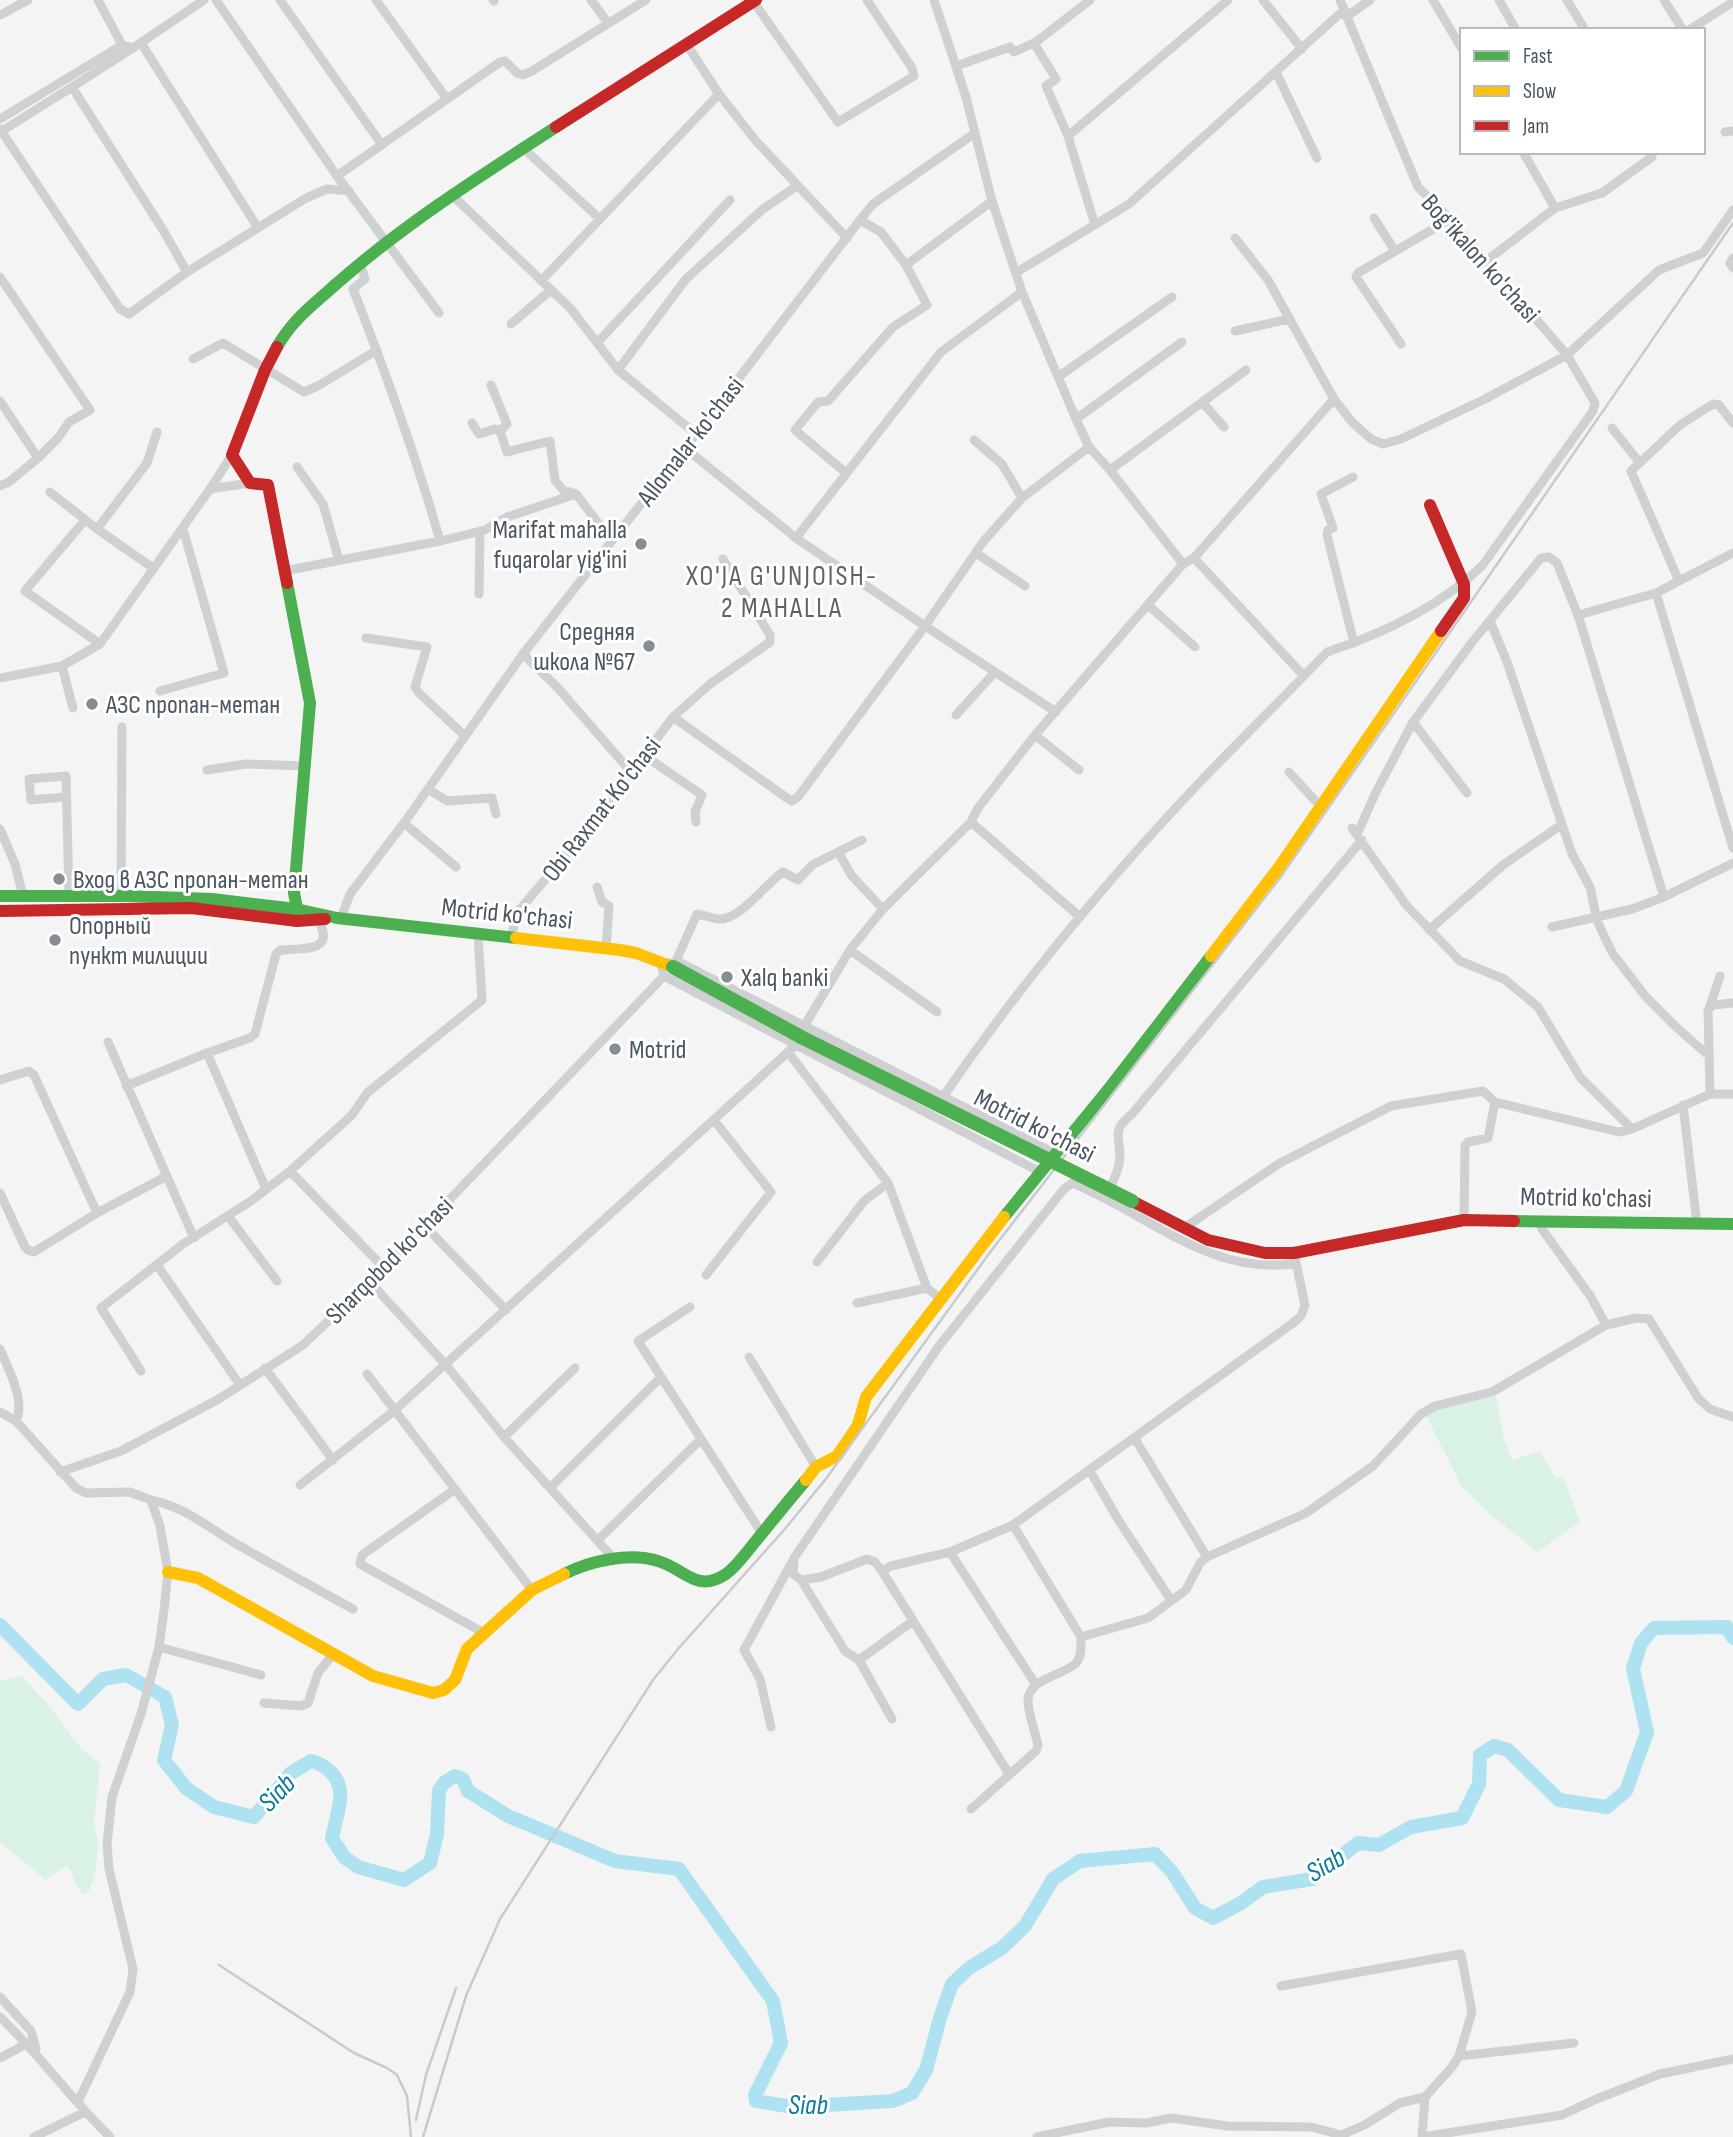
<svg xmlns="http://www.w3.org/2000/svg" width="1733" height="2137" font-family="'Sofia Sans Condensed',sans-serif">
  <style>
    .green { fill: #d9f2e3 }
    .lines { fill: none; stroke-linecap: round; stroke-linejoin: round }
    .river { stroke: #aee2f0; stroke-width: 14 }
    .street { stroke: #ced0d2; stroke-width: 9 }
    .fast { stroke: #4caf50; stroke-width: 12 }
    .slow { stroke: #ffc107; stroke-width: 12 }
    .jam { stroke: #c62828; stroke-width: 12 }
    .rail { stroke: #c9cacc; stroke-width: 2.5 }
    .fast-bridge { stroke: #4caf50; stroke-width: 14 }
    .poi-dot { fill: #868d94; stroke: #fff; stroke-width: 2.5 }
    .labels { text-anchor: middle; stroke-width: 6; stroke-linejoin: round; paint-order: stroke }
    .street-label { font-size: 26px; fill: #4a5661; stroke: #fff }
    .poi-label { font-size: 26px; fill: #4a5661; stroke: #fff; text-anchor: start }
    .neighbourhood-label { font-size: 28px; letter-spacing: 2px; fill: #5f6368; stroke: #fff }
    .water-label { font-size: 28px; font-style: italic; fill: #0c7c9b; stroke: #fff }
  </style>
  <rect width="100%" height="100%" fill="#f4f4f4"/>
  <path class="green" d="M 1496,1396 L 1503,1436 L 1512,1460 L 1540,1451 L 1556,1479 L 1563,1476 L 1580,1522 L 1537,1552 L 1484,1509 L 1462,1487 L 1424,1412 Z
    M 22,1676 L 54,1712 L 82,1750 L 100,1763 L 94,1823 L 98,1845 L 95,1875 L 89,1891 L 82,1895 L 67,1865 L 45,1880 C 32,1866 15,1856 0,1842 L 0,1681 Z"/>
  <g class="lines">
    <path class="river" d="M 0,1625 L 78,1704 L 103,1679 L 126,1675 L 165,1697 L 172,1725 L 164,1760 L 186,1788 L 214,1807 L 254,1817 L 291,1773 L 311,1761 C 325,1764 339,1776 340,1792 C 342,1804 334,1826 332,1838 L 344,1857 L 358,1867 L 404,1880 L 430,1863 L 437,1834 L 439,1790 L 445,1782 L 455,1776 L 463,1779 L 468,1791 L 508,1816 L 615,1861 L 679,1869 L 773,2001 L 781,2043 L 755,2095 L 756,2101 L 793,2107 L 893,2101 L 912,2093 L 926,2070 L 940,2018 L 952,1984 L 969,1968 L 1002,1948 L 1025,1926 L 1053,1879 L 1080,1861 L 1155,1854 L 1172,1872 L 1195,1908 L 1213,1918 L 1241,1903 L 1263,1887 L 1312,1879 L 1358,1843 L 1379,1845 L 1411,1827 L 1462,1818 L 1479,1784 L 1480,1755 L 1494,1746 L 1508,1750 L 1559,1800 L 1607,1807 L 1626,1791 L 1647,1732 L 1633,1669 L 1641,1643 L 1654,1628 L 1727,1627 L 1733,1638"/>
    <path class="street" d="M 98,0 L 122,45
      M 216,0 L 337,176 L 439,313
      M 280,0 L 382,145
      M 376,0 L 447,99
      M 493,0 L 494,1
      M 591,0 L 608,23
      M 934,0 L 966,97 L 992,201 L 1022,292 L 1076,419 L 1089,447 L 1110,470 L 1183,564
      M 1263,0 L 1302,49
      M 1433,0 L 1462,49
      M 1499,0 L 1516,30
      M 1567,0 L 1585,30
      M 1664,0 L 1683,30
      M 753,1 L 838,122 L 914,76 L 912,68 L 867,0
      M 0,15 L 28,0
      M 1346,17 L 1370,0
      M 1689,30 L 1733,2
      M 141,43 L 258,228
      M 1034,43 L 1056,79 L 1046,86 L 1068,136
      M 687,45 L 719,94 L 756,141 L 847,238
      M 133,48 L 72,87 L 163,230 L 187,272
      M 956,66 L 1010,47 L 1014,52 L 1036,42 L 1090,0
      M 1276,72 L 1317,158
      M 0,119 L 122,45 L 133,48 L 204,0
      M 0,129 L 120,309 L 129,314 L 187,272 L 306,198 L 327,189 L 349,191
      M 2,131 L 72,87
      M 1725,132 L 1733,131
      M 522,147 L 600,219
      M 1523,152 L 1555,208
      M 337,176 L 500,62 L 505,61 L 517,73 L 523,75 L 532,71 L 646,0
      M 451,194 L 571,309 L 618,370 L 696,434
      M 1374,218 L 1395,251
      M 1095,225 L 1068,136 L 1228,0
      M 1235,238 L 1268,280 L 1334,399 L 1352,422 L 1371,439 L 1383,444 L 1401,439 L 1485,399 L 1567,355 L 1659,270 L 1703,253 L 1733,210
      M 1733,258 L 1730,263 L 1733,268
      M 1485,262 L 1555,208 L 1602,193 L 1652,157
      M 360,263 L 365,279 L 353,289 C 385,371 416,455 440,541
      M 906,265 L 992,201
      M 1017,272 L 1129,204 L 1344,10
      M 0,277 L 90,410 L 69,422 L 58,438 L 38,458 L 9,482 L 0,486
      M 541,281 L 719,94
      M 511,324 L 551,290
      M 1235,331 L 1289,319
      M 597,343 L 730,200
      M 1401,344 L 1356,277 L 1358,273 L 1450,219
      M 193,359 L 223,343 L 304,392 L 318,386 L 377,350
      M 618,370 L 686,279 L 763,209 L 797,186
      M 1058,377 L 1172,297
      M 491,385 L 507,424 L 500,431 L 507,452 L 550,441 L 555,480 L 563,490 L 576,494
      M 0,401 L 38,458
      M 1202,402 L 1224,427
      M 1076,419 L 1182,342
      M 472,423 L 479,434 L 495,429 L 500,431
      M 1612,428 L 1639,462
      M 974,440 L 1002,464 L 1022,498
      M 685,448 L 796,538 L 925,626 L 1056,712
      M 297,467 L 323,504 L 339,560
      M 1110,470 L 1246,370
      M 846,473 L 795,430 L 818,402 L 828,401 L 893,327 L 927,305 L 906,265 L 881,232 L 860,220
      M 1353,477 L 1321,494 L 1333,528 L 1328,530 L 1327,535 L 1354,643
      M 210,489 L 232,455
      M 50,492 L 97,529 L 153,568
      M 85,520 L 25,591 L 100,644
      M 97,529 L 147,463 L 157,432
      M 796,538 L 941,352 L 1022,292
      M 976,553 L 1025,586
      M 1194,558 L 1304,676
      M 284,571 L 440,541 L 485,530 L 507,517 L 576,494 L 612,541
      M 1679,581 L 1631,471 L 1680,425 L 1713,404 L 1719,405 L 1733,423
      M 1656,593 L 1733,848
      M 479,594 L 480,531
      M 1148,605 L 1195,647
      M 1579,618 L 1582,614 L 1656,593 L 1733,553
      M 1490,621 L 1507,662 L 1572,854 L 1590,887 L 1597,920 L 1604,936 L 1613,954 L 1646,997 L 1675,1026 L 1709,1056
      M 366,638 L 427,647 L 415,687 L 419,693 L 465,736
      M 523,654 L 557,687 L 632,773
      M 62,666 L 73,708
      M 0,678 L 62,666 L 100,644 L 210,489 L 250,483
      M 160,691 L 224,673 L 183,529
      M 956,715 L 995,672
      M 673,717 L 787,798 L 792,801 L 798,797 L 925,626 L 983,542 L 1022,498 L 1089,447
      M 1413,722 L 1467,793
      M 1035,735 L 1079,770
      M 645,756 L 702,795 L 695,812 L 696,822
      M 207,770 L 246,764 L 306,766
      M 1289,772 L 1320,806
      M 428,789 L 447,801 L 492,798 L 496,814
      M 65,797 L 31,800 L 29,779 L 66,776 L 69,895
      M 971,822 L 1080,917
      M 404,823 L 456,867
      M 1352,828 L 1407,906 L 1460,961 L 1504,979 L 1538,1007 L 1580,1077 L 1632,1129
      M 0,829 L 15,864 L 23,896
      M 1358,832 L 1376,792 L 1413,722 L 1473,641 L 1541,558 L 1549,557 L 1557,563 L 1579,618 L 1664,897
      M 838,852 L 862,840
      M 597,887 L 602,902 L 609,906 L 606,948
      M 121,895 L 122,727
      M 341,918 L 350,894 L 404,823 L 523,654 L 696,434 L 860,220 L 873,204 L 975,133
      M 1552,927 L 1632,909 L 1664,897 L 1733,863
      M 1429,930 L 1503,865 L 1561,825
      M 511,938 L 517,913 L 596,819 L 673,717 L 710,684 L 770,642 L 770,635 L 723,559
      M 850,950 L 937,1012
      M 676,961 L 697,914 C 704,915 713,919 720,919 C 741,919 765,884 783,872 L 798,880 L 812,865 L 838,852 L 852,876 L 883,909
      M 1710,1006 L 1720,976
      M 803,1028 L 850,950 L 883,909 L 971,822 L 978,808 L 1035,735 L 1183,564 L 1194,558 L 1334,399
      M 108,1042 L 194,1238
      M 788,1052 L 888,1183 L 927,1288 L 941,1299
      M 207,1053 L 266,1189
      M 0,1080 L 29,1071 L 34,1075 L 97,1213
      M 126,1086 L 207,1053 L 250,1038 L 255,1034 L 276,954 L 280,950 C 302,948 337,953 318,920
      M 1710,1094 L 1708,1010 L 1713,1005 L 1733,1003
      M 938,1104 C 1016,990 1105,882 1200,782 C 1242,738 1285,696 1327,652 C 1382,634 1439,607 1482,566 L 1593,411 L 1595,403 L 1567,355 L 1450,219 L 1418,187 L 1340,0
      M 1683,1105 L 1697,1224
      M 290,1171 L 384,1268
      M 1040,1172 L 664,976 L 661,963 L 681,963 L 1056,1154
      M 1109,1190 C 1113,1181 1118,1172 1119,1164 C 1124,1139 1107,1134 1132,1114 L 1362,840
      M 0,1193 L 25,1247 L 28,1250 L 34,1252 L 97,1213 L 167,1176
      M 228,1216 L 277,1281
      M 1464,1220 L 1465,1146 L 1468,1142 L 1488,1138 L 1495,1102
      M 1539,1220 L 1542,1229 L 1591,1297 L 1606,1325 L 1636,1318 L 1649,1319 L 1698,1398 L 1710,1409 L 1733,1417
      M 425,1226 L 506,1310
      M 1184,1228 L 1280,1163 L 1391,1106 L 1483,1091 L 1495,1102 L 1619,1132 L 1632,1129 L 1710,1094 L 1733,1094
      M 817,1262 L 864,1201 L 888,1183
      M 157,1265 L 240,1385
      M 706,1275 L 771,1192 L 714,1120
      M 370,1282 L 446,1365 L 504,1437 L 614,1559
      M 857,1303 L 927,1288
      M 690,1307 L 638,1341 L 761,1532
      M 0,1349 C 8,1369 26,1400 16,1421
      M 749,1357 L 816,1467
      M 265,1368 L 333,1460
      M 141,1371 L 101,1308 L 183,1244 L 251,1201 L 290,1171 L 352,1115 L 367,1093 L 482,1000 L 478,934
      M 367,1374 L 532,1590
      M 0,1412 L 16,1421 L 76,1488 L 86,1493 L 130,1492 L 151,1500 L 160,1526 L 168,1572 L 164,1610 L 159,1647 L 141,1714 L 112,1797 L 107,1844 L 109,1869 L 133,1969 L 130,1992 L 78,2102
      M 504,1437 L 575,1368
      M 1135,1439 L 1207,1557
      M 1090,1471 L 1119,1521 L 1171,1600
      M 60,1472 L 121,1451 L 217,1400 L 303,1345 L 384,1268 L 664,976
      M 300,1485 L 395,1410 L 799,1042
      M 550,1488 L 661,1377
      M 454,1490 L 362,1555 L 360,1564 L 484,1633
      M 151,1500 C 184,1507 205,1525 233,1542 C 273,1565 313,1587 353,1609
      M 1013,1525 L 1081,1637 L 1148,1618 L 1186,1590 L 1200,1563 L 1207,1557 L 1306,1513 L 1373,1466 L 1421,1414 L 1435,1406 L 1492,1392 L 1606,1325
      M 598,1540 L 701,1439
      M 950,1552 L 1036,1685
      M 882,1571 L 875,1562 L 867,1559 L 821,1577 L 801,1580 L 793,1574 L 794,1558 L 939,1346 L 1064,1189 L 1072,1183 C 1146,1212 1211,1278 1296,1263
      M 801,1580 L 845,1651 L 859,1660
      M 159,1647 L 261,1675
      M 264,1703 L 301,1706 L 308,1703 L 318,1673 L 333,1654
      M 892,1719 L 859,1660 L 913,1621
      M 771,1727 L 760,1679 L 744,1650 L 792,1562
      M 1009,1774 L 882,1571 L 891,1566 L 950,1552 L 1013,1525 L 1293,1323 L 1301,1316 L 1305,1305 L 1295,1258
      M 971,1809 L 1036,1751 L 1038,1745 C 1035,1732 1029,1716 1028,1702 C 1027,1678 1064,1676 1076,1663 C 1082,1657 1081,1645 1081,1637
      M 1281,1986 L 1461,1954 L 1472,2012 L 1459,2056 L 1452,2067 L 1425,2097 L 1422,2137 L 1562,2115 L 1594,2100 L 1660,2074 L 1733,2059
      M 0,1997 L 31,2031 L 36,2049
      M 0,2017 C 40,2055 71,2099 110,2137
      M 1459,2056 L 1574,2043
      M 0,2058 L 28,2043
      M 34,2137 L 85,2112
      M 1037,2137 L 1109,2122 L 1146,2123 L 1172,2118 L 1227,2126 L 1311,2127 L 1342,2135 L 1366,2124 L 1400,2103 L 1425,2097"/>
    <path class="fast" d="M 277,347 C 293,319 311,307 335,285 C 403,225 480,176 556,127
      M 287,583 L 310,703 L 294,893 L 297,908
      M 0,896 L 127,896 L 212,899 L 296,909 L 337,918 L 516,938
      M 1004,1217 L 1111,1086 L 1211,956
      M 1514,1221 L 1733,1224
      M 564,1574 C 590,1561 629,1552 658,1561 C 684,1568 696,1594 726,1574 C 737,1566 746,1553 755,1542 C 772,1521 789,1500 806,1480"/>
    <path class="slow" d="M 516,938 L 620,950 L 636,953 L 673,967
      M 1211,956 L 1280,866 L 1441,631
      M 806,1480 L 816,1467 L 837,1456 L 858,1425 L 866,1397 L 1004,1217
      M 168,1572 L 198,1578 L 373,1676 L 433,1693 L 444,1690 L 455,1680 L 467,1649 L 532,1590 L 564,1574"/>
    <path class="jam" d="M 556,127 L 756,0
      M 277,347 L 265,370 L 232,455 L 250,483 L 268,485 L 287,583
      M 1430,505 L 1464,584 L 1464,598 L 1441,631
      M 0,911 L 191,908 L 297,921 L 325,919
      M 1132,1201 L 1208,1240 L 1265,1253 L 1294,1253 L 1464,1220 L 1514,1221"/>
    <path class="rail" d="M 219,1965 L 354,2053 L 387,2068 L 397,2075 L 407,2096 L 411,2137
      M 416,2120 L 426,2075 L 456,1988
      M 423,2137 L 466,1996 L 500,1919 L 653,1680 L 678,1649 L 784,1530 L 825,1480 L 991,1251 L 1280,878 L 1733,223"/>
    <path class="fast-bridge" d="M 673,967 L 803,1038 L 1132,1201"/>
  </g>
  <g class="poi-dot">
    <circle cx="641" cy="544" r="7"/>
    <circle cx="649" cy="646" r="7"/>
    <circle cx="92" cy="704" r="7"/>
    <circle cx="59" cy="879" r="7"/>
    <circle cx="55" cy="940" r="7"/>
    <circle cx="727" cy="977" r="7"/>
    <circle cx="615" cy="1049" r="7"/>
  </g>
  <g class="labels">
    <g class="street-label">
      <text transform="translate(1481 258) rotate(48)" y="9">Bog'ikalon ko'chasi</text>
      <text transform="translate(690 441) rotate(-52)" y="9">Allomalar ko'chasi</text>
      <text transform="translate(601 809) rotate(-52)" y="9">Obi Raxmat Ko'chasi</text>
      <text transform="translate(507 913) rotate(6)" y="9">Motrid ko'chasi</text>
      <text transform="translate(1035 1125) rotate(27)" y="9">Motrid ko'chasi</text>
      <text transform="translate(1586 1197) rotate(1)" y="9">Motrid ko'chasi</text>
      <text transform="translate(389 1260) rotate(-45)" y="9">Sharqobod ko'chasi</text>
    </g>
    <g class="poi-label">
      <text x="627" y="538" text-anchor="end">Marifat mahalla<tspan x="627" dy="30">fuqarolar yig'ini</tspan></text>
      <text x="635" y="640" text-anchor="end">Средняя<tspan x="635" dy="30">школа №67</tspan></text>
      <text x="106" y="713">АЗС пропан-метан</text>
      <text x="73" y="888">Вход в АЗС пропан-метан</text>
      <text x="69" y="934">Опорный<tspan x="69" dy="30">пункт милиции</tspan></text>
      <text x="741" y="986">Xalq banki</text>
      <text x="629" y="1058">Motrid</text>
    </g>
    <g class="neighbourhood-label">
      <text x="782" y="585">XO'JA G'UNJOISH-<tspan x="782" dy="32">2 MAHALLA</tspan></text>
    </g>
    <g class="water-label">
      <text transform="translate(276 1792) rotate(-46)" y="10">Siab</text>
      <text transform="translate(1325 1864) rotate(-31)" y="10">Siab</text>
      <text x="808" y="2114">Siab</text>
    </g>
  </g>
  <rect x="1460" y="28" width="245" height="126" fill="#ffffff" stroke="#b7bbc0" stroke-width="2"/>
  <rect x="1474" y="51" width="35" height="10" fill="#4caf50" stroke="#b7bbc0" stroke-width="2"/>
  <text x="1523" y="63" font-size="21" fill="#4a5661">Fast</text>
  <rect x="1474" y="86" width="35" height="10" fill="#ffc107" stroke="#b7bbc0" stroke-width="2"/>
  <text x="1523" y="98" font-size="21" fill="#4a5661">Slow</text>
  <rect x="1474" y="121" width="35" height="10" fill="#c62828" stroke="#b7bbc0" stroke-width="2"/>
  <text x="1523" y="133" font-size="21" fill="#4a5661">Jam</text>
</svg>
